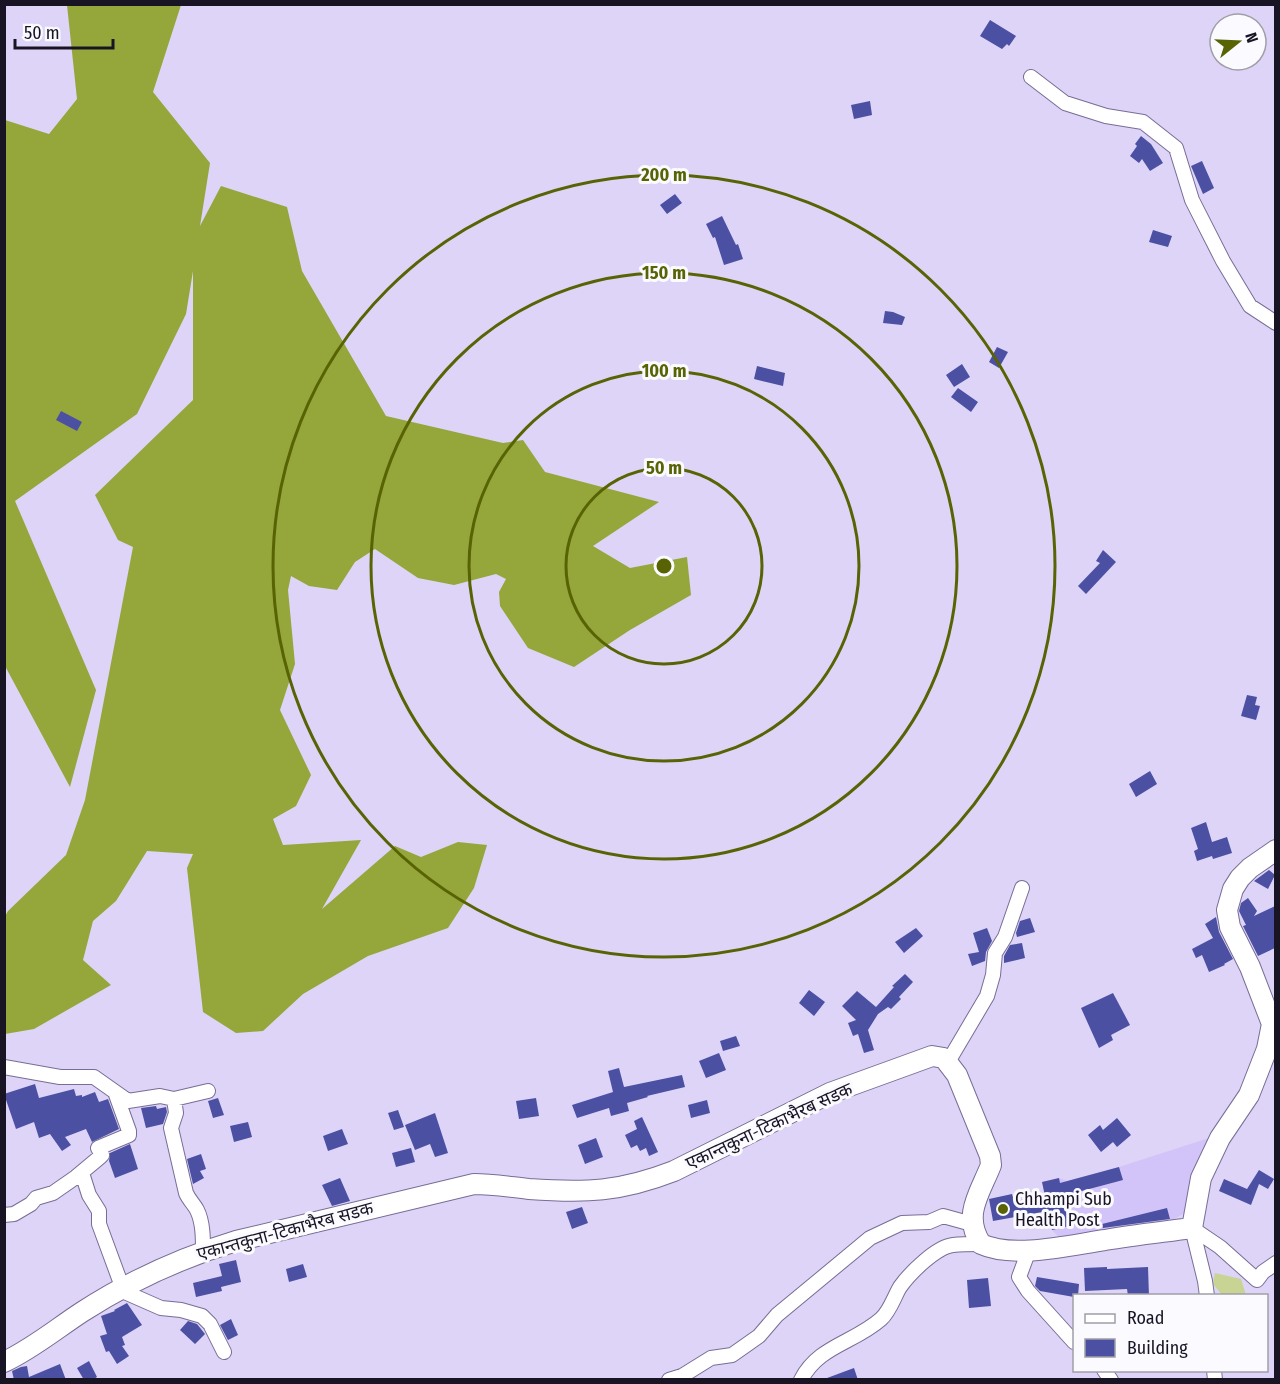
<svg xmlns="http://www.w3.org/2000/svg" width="1280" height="1384" font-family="'Fira Sans Condensed','Noto Sans Devanagari',sans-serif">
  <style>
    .built { fill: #d2c4f8 }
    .green { fill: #c7d494 }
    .forest { fill: #95a63b }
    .building { fill: #4b50a3 }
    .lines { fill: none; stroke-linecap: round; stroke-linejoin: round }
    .minor-casing { stroke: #786d95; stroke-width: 16 }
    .secondary-casing { stroke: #786d95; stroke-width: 22 }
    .minor { stroke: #fff; stroke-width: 14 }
    .secondary { stroke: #fff; stroke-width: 20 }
    .ring { fill: none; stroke: #586304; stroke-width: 3 }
    .poi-dot { fill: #586304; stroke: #fbfaff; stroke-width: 2 }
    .labels { text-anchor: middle; stroke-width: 6; stroke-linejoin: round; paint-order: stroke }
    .street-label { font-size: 18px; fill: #191424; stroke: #fbfaff }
    .poi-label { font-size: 18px; fill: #191424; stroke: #fbfaff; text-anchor: start }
    .centre { fill: #586304; stroke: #fbfaff; stroke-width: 3 }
    .ring-label { font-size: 18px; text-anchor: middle; font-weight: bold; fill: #586304; stroke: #fbfaff; stroke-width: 6; stroke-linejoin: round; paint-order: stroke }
  </style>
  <rect width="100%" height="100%" fill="#ddd4f8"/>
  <path class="built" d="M 1209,1138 L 1196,1207 L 1170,1221 L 1105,1238 L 1061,1239 L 1052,1230 L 1042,1182 L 1059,1178 L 1067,1181 L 1119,1167 Z"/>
  <path class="green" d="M 1215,1273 L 1241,1279 L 1246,1295 L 1222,1295 L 1213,1284 Z"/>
  <path class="forest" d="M 67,5 L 181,5 L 153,92 L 210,163 L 200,226 L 221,186 L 287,207 L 302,271 L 386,416 L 503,443 L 523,440 L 545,472 L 659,502 L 593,546 L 630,568 L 687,557 L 691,595 L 630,630 L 574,667 L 528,648 L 500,606 L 499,592 L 506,579 L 496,574 L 454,585 L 418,578 L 375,549 L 355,562 L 337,590 L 309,586 L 291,576 L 288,590 L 295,664 L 280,710 L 312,777 L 311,775 L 296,806 L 273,819 L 283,845 L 361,840 L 322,909 L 395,846 L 421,857 L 458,842 L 487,845 L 474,888 L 448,928 L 368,956 L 303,994 L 263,1031 L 236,1033 L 203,1012 L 187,868 L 193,854 L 147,851 L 116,901 L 93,921 L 83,960 L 111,985 L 34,1029 L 5,1034 L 4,918 L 8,911 L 66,855 L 85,800 L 133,547 L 118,540 L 95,495 L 193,400 L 193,271 L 186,314 L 137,414 L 15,501 L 96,690 L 70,787 L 5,666 L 5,120 L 49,134 L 77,99 Z"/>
  <path class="building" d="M 990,20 L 1016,36 L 1009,46 L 1007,44 L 1002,49 L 980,36 Z
    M 870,101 L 872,115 L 854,119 L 851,105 Z
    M 1141,136 L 1151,144 L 1163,163 L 1150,171 L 1142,159 L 1139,163 L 1130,156 L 1137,146 L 1135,144 Z
    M 1202,161 L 1214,188 L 1203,194 L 1191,166 Z
    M 675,194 L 682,203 L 667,214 L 660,205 Z
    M 722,216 L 736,245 L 738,244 L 743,259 L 724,265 L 715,237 L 713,238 L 706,224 Z
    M 1153,230 L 1172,236 L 1168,247 L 1149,242 Z
    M 885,311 L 893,312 L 905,317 L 902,325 L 883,323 Z
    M 997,347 L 1008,352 L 999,368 L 989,362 Z
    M 962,364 L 970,377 L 954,387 L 946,375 Z
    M 757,366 L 785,373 L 783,386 L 754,379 Z
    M 958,388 L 978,402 L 971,412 L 951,397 Z
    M 61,411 L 82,422 L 77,431 L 56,420 Z
    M 1103,550 L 1116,562 L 1086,594 L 1078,586 L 1100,563 L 1096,561 Z
    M 1247,695 L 1257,697 L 1255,705 L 1260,706 L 1256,720 L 1241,716 Z
    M 1150,771 L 1157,784 L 1136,797 L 1129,784 Z
    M 1206,822 L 1212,842 L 1227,837 L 1232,853 L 1213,859 L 1212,856 L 1197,861 L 1194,851 L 1198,849 L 1191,828 Z
    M 1269,870 L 1275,875 L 1268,889 L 1254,881 Z
    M 1248,898 L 1257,911 L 1254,916 L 1275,906 L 1275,948 L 1258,956 L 1243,926 L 1246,925 L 1239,911 L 1241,903 Z
    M 1216,917 L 1219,932 L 1233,959 L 1224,964 L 1225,965 L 1209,972 L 1202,955 L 1196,958 L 1192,949 L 1213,938 L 1205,924 Z
    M 1030,918 L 1035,932 L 1017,937 L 1016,933 L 1020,921 Z
    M 916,928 L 923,936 L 904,953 L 895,942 Z
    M 987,928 L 992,941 L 986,952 L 985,961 L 972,966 L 968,954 L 979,952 L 973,933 Z
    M 1022,943 L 1025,958 L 1004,963 L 1004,956 L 1010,945 Z
    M 905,974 L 913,982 L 899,997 L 901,999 L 891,1009 L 888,1007 L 878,1014 L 868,1030 L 874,1050 L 864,1053 L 858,1034 L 853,1036 L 848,1023 L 856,1020 L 842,1006 L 857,991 L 876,1007 L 894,987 L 892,986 Z
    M 809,990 L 825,1002 L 814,1016 L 799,1003 Z
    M 1113,993 L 1130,1025 L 1111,1035 L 1113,1040 L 1099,1048 L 1081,1008 Z
    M 736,1036 L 740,1046 L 723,1051 L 720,1041 Z
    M 719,1053 L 726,1070 L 706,1078 L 699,1061 Z
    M 619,1068 L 624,1087 L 682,1075 L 685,1087 L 647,1096 L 648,1097 L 627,1103 L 629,1111 L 611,1116 L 609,1108 L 577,1118 L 572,1105 L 613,1092 L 608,1071 Z
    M 35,1084 L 39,1098 L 74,1089 L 76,1096 L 82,1095 L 82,1097 L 95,1092 L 99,1102 L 108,1099 L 119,1129 L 92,1142 L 86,1129 L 65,1137 L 71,1145 L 62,1151 L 50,1134 L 39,1138 L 34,1122 L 16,1129 L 4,1094 Z
    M 218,1098 L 224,1115 L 213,1118 L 208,1101 Z
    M 536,1098 L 539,1116 L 519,1119 L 516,1101 Z
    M 707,1100 L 710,1113 L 691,1118 L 688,1105 Z
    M 156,1106 L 157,1109 L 166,1107 L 167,1112 L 163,1124 L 146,1128 L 141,1108 Z
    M 398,1110 L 404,1127 L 394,1130 L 388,1113 Z
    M 435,1113 L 448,1153 L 435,1157 L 430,1144 L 415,1150 L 405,1125 Z
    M 642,1117 L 658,1152 L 649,1156 L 646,1148 L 640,1151 L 637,1145 L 631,1148 L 625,1135 L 637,1129 L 634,1121 Z
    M 1117,1118 L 1131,1135 L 1117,1147 L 1113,1142 L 1101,1152 L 1088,1135 L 1100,1125 L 1103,1130 Z
    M 248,1122 L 252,1137 L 234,1142 L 230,1126 Z
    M 342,1129 L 348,1144 L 328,1151 L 323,1136 Z
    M 596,1138 L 603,1157 L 585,1164 L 578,1145 Z
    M 130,1144 L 138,1169 L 115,1178 L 109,1161 L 110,1153 Z
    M 411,1148 L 415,1162 L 396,1167 L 392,1153 Z
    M 201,1154 L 206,1169 L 200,1171 L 204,1178 L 193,1184 L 187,1159 Z
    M 1119,1167 L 1123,1180 L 1063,1196 L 1069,1226 L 1052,1230 L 1048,1211 L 993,1221 L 989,1199 L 1012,1194 L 1014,1201 L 1045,1196 L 1042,1182 L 1059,1178 L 1060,1183 Z
    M 1259,1170 L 1274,1179 L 1268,1189 L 1259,1184 L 1251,1205 L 1219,1191 L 1224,1179 L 1247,1189 Z
    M 340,1178 L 350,1201 L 332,1206 L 322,1185 Z
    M 582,1207 L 588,1223 L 572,1229 L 566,1212 Z
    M 1167,1208 L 1170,1219 L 1103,1228 L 1102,1224 Z
    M 236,1260 L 241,1282 L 221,1287 L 222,1291 L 196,1297 L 193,1283 L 222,1276 L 219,1264 Z
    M 303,1264 L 307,1277 L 289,1282 L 286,1269 Z
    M 1107,1267 L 1107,1269 L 1148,1267 L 1149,1296 L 1128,1296 L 1127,1289 L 1085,1291 L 1084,1268 Z
    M 1037,1277 L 1079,1284 L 1078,1296 L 1074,1297 L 1040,1291 L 1035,1286 Z
    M 988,1278 L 991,1306 L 969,1308 L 967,1280 Z
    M 127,1303 L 142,1325 L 122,1337 L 125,1345 L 122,1346 L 129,1356 L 117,1364 L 109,1351 L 106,1352 L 100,1336 L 107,1334 L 101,1316 L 115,1311 L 114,1310 Z
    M 231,1319 L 238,1335 L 228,1340 L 220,1325 Z
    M 188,1321 L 197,1324 L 205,1334 L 195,1344 L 180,1330 Z
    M 89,1361 L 97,1377 L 92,1380 L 84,1380 L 77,1368 Z
    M 60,1364 L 66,1380 L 14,1380 L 12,1371 L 21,1367 L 27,1366 L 29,1377 Z
    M 854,1368 L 858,1380 L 827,1380 L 827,1378 Z"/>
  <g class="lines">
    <g class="minor-casing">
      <path id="minor" d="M 1031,77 L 1065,103 L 1106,116 L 1143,122 L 1176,148 L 1192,200 L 1223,261 L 1250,306 L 1276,323
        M 948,1062 L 987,996 L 993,975 L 995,953 L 1005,937 L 1022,888
        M 4,1067 L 60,1077 L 94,1077 L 128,1101 L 160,1096 L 174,1099 L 208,1091
        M 174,1099 L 176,1113 L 171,1128 L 186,1193 C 189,1200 194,1204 197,1210 C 203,1222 203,1238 203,1251
        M 82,1173 L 89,1195 L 99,1211 L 99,1224 L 120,1281 L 126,1286
        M 4,1215 L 14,1214 L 31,1204 L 36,1198 L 53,1193 L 76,1177 L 100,1157 L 102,1155 L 98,1148 L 129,1135 L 129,1131 L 115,1092
        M 1192,1228 L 1220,1247 L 1257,1280 L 1263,1272 L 1276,1263
        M 1192,1228 L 1205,1281 L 1207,1296
        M 1029,1250 L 1019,1277 L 1028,1291 L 1074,1342
        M 120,1290 L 161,1308 L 181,1310 L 202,1316 L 210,1324 L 224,1352
        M 1104,1370 L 1111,1380
        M 1214,1370 L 1215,1380
        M 669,1380 L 682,1376 L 711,1358 L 732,1355 L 759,1336 L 777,1315 L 870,1238 L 902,1223 L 929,1222 L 943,1216 L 972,1224
        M 801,1380 C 818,1346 854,1343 881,1319 C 890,1311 894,1297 900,1287 C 910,1273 936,1247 953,1245 C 962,1244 972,1244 981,1244"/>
    </g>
    <g class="secondary-casing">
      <path id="secondary" d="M 4,1362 C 32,1349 56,1329 82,1312 C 130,1281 180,1258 236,1241 L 474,1184 C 493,1184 510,1187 529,1189 C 586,1193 620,1192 674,1171 L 830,1093 L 932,1056 L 944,1058 L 957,1075 L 990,1156 L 991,1165 C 980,1193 962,1215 981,1244 C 1014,1259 1070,1245 1105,1240 C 1134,1235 1163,1232 1192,1228 L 1201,1178 L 1220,1138 L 1249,1095 L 1267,1049 L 1272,1024 L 1250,967 L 1230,927 L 1227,910 L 1233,889 L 1240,878 L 1250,868 L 1276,850"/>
    </g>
    <use href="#minor" class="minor"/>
    <use href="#secondary" class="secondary"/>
  </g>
  <g class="ring">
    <circle cx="664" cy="566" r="98"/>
    <circle cx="664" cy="566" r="195"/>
    <circle cx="664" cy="566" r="293"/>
    <circle cx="664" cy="566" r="391"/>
  </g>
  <circle class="poi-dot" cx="1003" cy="1209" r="6"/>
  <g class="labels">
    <g class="street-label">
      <text transform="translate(769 1126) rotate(-25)" y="6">एकान्तकुना-टिकाभैरब सडक</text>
      <text transform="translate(285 1231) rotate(-15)" y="6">एकान्तकुना-टिकाभैरब सडक</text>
    </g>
    <g class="poi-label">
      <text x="1015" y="1205">Chhampi Sub<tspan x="1015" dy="21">Health Post</tspan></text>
    </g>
  </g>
  <circle cx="664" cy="566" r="9" class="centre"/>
  <g class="ring-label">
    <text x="664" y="181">200 m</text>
    <text x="664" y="279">150 m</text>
    <text x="664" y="377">100 m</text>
    <text x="664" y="474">50 m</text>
  </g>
  <rect width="1280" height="1384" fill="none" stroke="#191424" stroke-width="12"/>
  <rect x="1073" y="1294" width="195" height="78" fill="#fbfaff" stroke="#a19ea7" stroke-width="1.5"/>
  <rect x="1085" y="1314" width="30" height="9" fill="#ffffff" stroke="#a19ea7" stroke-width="1.5"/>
  <text x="1127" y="1324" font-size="18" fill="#191424">Road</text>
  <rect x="1085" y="1339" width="30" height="18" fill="#4b50a3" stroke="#a19ea7" stroke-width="1.5"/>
  <text x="1127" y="1354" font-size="18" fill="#191424">Building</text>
  <g transform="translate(1238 42) rotate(72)"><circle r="28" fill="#fbfaff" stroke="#a19ea7" stroke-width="1.5"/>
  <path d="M0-4.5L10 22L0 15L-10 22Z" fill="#586304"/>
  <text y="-9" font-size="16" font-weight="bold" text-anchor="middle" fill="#191424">N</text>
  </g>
  <path d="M15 39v9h98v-9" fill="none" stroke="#191424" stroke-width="3"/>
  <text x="24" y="39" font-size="18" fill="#191424" stroke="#fbfaff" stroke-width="4.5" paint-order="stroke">50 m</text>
</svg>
